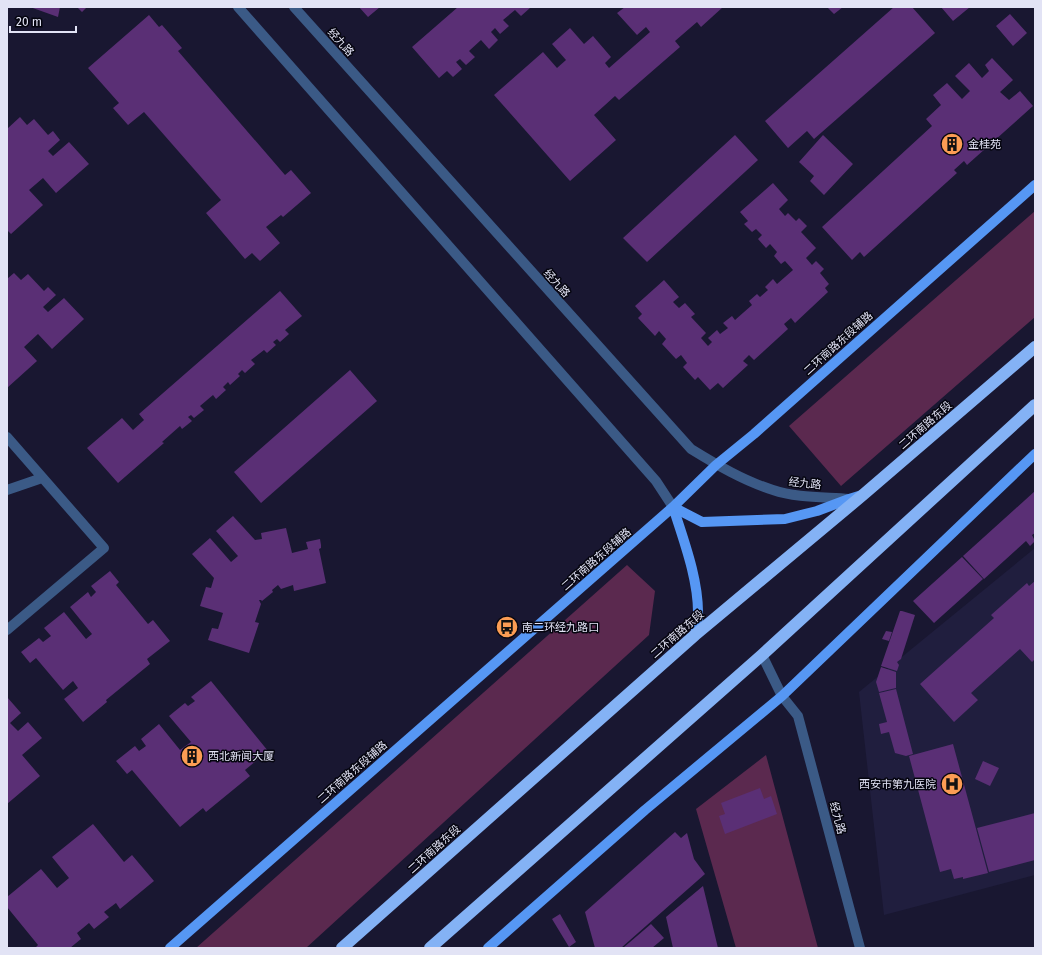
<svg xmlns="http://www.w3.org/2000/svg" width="1042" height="955" font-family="'Fira Sans','Noto Sans SC',sans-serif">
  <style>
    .built { fill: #201e3e }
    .green { fill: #5b294f }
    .building { fill: #5a2f75 }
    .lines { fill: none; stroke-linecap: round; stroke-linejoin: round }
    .minor { stroke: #3b5a86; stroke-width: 10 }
    .major { stroke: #5697f4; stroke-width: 10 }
    .highway { stroke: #84b2f5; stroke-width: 12 }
    .labels { text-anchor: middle; stroke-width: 3; stroke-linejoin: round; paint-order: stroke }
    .street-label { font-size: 11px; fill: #e2e3f5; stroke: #05050f }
    .poi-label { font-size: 11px; fill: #e2e3f5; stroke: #05050f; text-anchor: start }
  </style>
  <rect width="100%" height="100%" fill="#191731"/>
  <path class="built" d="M 1035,548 L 1035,875 L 884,915 L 859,692 Z"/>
  <path class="green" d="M 1035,211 L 1035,317 L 841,486 L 789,426 Z
    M 627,565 L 655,591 L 649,635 L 306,948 L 196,948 Z
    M 766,755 L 818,948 L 736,948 L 696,809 Z"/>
  <path class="building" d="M 30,7 L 60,7 L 58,17 Z
    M 77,7 L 87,7 L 82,12 Z
    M 359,7 L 380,7 L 368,17 Z
    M 458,7 L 530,8 L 521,16 L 515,10 L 503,20 L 509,26 L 500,34 L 495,28 L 491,32 L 498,40 L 489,49 L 481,40 L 469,51 L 475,57 L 466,65 L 460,59 L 456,62 L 462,69 L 453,77 L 447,71 L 439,78 L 412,47 Z
    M 625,7 L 723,7 L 701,27 L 697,22 L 675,41 L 680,47 L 619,100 L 615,96 L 594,115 L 616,140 L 570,181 L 494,95 L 543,52 L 557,68 L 566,60 L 552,44 L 570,28 L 584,44 L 593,36 L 611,57 L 605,63 L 609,68 L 650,32 L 646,27 L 637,35 L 617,13 Z
    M 827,7 L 843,7 L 834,14 Z
    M 894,7 L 912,7 L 935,33 L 814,139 L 807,131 L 788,148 L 765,121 Z
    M 941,7 L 970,7 L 953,21 Z
    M 1010,14 L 1027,33 L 1013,46 L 996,26 Z
    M 149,15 L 159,27 L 162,25 L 182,48 L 178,51 L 285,175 L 291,170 L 311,193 L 283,217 L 281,215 L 266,227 L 280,243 L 260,261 L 252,253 L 245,259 L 206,213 L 221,200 L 144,112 L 128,125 L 113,108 L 119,103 L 88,68 Z
    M 992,58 L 1013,80 L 1000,92 L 1009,100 L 1020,91 L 1033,106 L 967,165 L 964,161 L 954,170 L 957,173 L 864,257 L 860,252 L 852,260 L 822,227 L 932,126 L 926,119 L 941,105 L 933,95 L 947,83 L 962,99 L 970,91 L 955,76 L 969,63 L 982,78 L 989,71 L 985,65 Z
    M 20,117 L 27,125 L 34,119 L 48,135 L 53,131 L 60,140 L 48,151 L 53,156 L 69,142 L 89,164 L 56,193 L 43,178 L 29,190 L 43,205 L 11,234 L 7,230 L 7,129 Z
    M 735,135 L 758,160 L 647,262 L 623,238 Z
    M 823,135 L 853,164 L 824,195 L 810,181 L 814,176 L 799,162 Z
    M 773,183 L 788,200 L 779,209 L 785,216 L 788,213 L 796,221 L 799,218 L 807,226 L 801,232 L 816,248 L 806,258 L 812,265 L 816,261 L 824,269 L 820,273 L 829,284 L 825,288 L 828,292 L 795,323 L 791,318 L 784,324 L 788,329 L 754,360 L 749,355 L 743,361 L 748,365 L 723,388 L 718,383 L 710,390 L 698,377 L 695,380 L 683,367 L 687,363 L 681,355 L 676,359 L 662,344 L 666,339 L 659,331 L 655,336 L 638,318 L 642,314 L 635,306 L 664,280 L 679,297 L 673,302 L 679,308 L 685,303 L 695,314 L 691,317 L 706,333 L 701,338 L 708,346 L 712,342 L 708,338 L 717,330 L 720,334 L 728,328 L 723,323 L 732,316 L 735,320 L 752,305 L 749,301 L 757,294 L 760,297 L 768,290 L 765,287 L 773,279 L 777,284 L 793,270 L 785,261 L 781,264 L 774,256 L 777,252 L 770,244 L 766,248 L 758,239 L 762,235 L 756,229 L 752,232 L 744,224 L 748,221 L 740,212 Z
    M 14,273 L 21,280 L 28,274 L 44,291 L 48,287 L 56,295 L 43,307 L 48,312 L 64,298 L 84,319 L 52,349 L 38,334 L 24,347 L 37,361 L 7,388 L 7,279 Z
    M 280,291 L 302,316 L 285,330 L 289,334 L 280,342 L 277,339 L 273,342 L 276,345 L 267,353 L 264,350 L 251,360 L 255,364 L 245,373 L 242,370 L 238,374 L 240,376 L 230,385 L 228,382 L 223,387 L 226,390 L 216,399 L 213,395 L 200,406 L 204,410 L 194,418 L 191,415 L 188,417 L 192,421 L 182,429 L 180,426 L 162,442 L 164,443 L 118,483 L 87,448 L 122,418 L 133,430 L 144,420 L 139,414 Z
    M 350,370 L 377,401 L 261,503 L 234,472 Z
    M 1035,491 L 1035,533 L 1032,535 L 1035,541 L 1030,546 L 1026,541 L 984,579 L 963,556 Z
    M 233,516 L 255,540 L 262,539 L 261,533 L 286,528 L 292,553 L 308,549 L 306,542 L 320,539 L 321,545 L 321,548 L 319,549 L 326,583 L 294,591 L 293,585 L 281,589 L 278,585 L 272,590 L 273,592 L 262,601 L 261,600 L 259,600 L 261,604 L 255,622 L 259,623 L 249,653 L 208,640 L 212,628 L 218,629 L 223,613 L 200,606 L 206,587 L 211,588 L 214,578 L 192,554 L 210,538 L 231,562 L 238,556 L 216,531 Z
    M 962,557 L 983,579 L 934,623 L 913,601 Z
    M 110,571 L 119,582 L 116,585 L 148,624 L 153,620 L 170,641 L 147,659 L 150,664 L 106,700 L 107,702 L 83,722 L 64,699 L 78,688 L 73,681 L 63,690 L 36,658 L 30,663 L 21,652 L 39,638 L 43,642 L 51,636 L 44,628 L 64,612 L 86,639 L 92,634 L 70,607 L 88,592 L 91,597 L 96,592 L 91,586 Z
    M 1035,581 L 1035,659 L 1032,662 L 1020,649 L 971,693 L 978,700 L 954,722 L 920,684 L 994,618 L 991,615 L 1027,583 L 1029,586 Z
    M 900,611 L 902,611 L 915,615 L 901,659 L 897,662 L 899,665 L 897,671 L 881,666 Z
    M 886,631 L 892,632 L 889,641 L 882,639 Z
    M 881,667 L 896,672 L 896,688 L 879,692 L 876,682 Z
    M 211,681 L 268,751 L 245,770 L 250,776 L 206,812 L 203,808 L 180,827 L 132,770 L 127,774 L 116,761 L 135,746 L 139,751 L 146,746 L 141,739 L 159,724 L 180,750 L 191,742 L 169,716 L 185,703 L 188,706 L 195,701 L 191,697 Z
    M 896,689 L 913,754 L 906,756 L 895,753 L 889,732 L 881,734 L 879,724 L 887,722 L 879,693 Z
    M 7,697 L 21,713 L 10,723 L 18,731 L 28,722 L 42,738 L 22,755 L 40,776 L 7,804 Z
    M 953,744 L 988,873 L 963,879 L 963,877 L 954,879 L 951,869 L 940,872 L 909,756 Z
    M 983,761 L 999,768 L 990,786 L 975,779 Z
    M 760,788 L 764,799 L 771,796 L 777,814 L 725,834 L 719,816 L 725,814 L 721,803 Z
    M 1035,813 L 1035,860 L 989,872 L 977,828 Z
    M 93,824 L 124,862 L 132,855 L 154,881 L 120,909 L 116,903 L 104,912 L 109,917 L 94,929 L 89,923 L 77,933 L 81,939 L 70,948 L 35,948 L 38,945 L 7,907 L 7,897 L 41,869 L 57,888 L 69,878 L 52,857 Z
    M 675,832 L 681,838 L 687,833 L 694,859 L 705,874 L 621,948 L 595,948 L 585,912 Z
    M 703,886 L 718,948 L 673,948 L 666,917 Z
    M 560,914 L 576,942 L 569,947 L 552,919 Z
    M 651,924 L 664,938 L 652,948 L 623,948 Z"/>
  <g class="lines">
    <path class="minor" d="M 238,7 L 656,481 L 673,507
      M 294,7 L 691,449 C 717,465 744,481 773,490 C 796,498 824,497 849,499
      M 7,437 L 104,548 L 7,630
      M 7,490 L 42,478
      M 762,655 L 782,696 L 798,716 L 860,948"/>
    <path class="major" d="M 673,507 L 702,522 L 785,519 L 817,511 L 849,499 L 862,495
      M 673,507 C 684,541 699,581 698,616 C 698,622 696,629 695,635
      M 170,948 L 673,507 L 716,465 L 754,434 L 1035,185
      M 488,948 L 645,810 L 782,696 L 1035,454"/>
    <path class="highway" d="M 342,948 L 695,635 L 864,494 L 1035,347
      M 430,948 L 762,655 L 1035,405"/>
  </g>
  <defs>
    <g id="building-disc" transform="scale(1.15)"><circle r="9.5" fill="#fc9d54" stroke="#05050f"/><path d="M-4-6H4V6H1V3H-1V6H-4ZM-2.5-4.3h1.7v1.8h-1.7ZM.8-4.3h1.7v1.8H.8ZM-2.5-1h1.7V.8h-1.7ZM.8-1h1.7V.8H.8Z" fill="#111"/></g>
    <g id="bus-disc" transform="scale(1.15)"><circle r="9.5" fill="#fc9d54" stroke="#05050f"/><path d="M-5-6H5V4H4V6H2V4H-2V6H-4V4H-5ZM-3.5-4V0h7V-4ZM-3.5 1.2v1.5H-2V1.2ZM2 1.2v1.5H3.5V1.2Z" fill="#111"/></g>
    <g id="hospital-disc" transform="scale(1.15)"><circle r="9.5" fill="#fc9d54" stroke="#05050f"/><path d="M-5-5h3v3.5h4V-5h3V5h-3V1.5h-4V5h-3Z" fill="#111"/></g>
  </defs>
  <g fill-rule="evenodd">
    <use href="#building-disc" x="952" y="144"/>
    <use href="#bus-disc" x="507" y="627"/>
    <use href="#building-disc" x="192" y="756"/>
    <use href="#hospital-disc" x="952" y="784"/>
  </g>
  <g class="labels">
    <g class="street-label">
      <text transform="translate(341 42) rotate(48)" y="4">经九路</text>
      <text transform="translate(557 283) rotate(48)" y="4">经九路</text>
      <text transform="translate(838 343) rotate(-42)" y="4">二环南路东段辅路</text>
      <text transform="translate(925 425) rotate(-41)" y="4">二环南路东段</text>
      <text transform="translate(805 483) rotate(6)" y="4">经九路</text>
      <text transform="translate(596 559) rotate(-41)" y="4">二环南路东段辅路</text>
      <text transform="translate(677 634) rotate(-41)" y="4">二环南路东段</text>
      <text transform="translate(352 772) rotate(-41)" y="4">二环南路东段辅路</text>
      <text transform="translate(838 818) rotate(75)" y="4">经九路</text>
      <text transform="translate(434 849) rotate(-42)" y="4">二环南路东段</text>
    </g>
    <g class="poi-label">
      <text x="968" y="148">金桂苑</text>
      <text x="522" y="631">南二环经九路口</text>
      <text x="208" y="760">西北新闻大厦</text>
      <text x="936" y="788" text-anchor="end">西安市第九医院</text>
    </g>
  </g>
  <rect width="1042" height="955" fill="none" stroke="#e2e3f5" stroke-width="16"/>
  <path d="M10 26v6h66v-6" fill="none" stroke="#e2e3f5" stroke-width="2"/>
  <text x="16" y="26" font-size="12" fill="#e2e3f5" stroke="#05050f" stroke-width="3" paint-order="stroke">20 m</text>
</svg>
